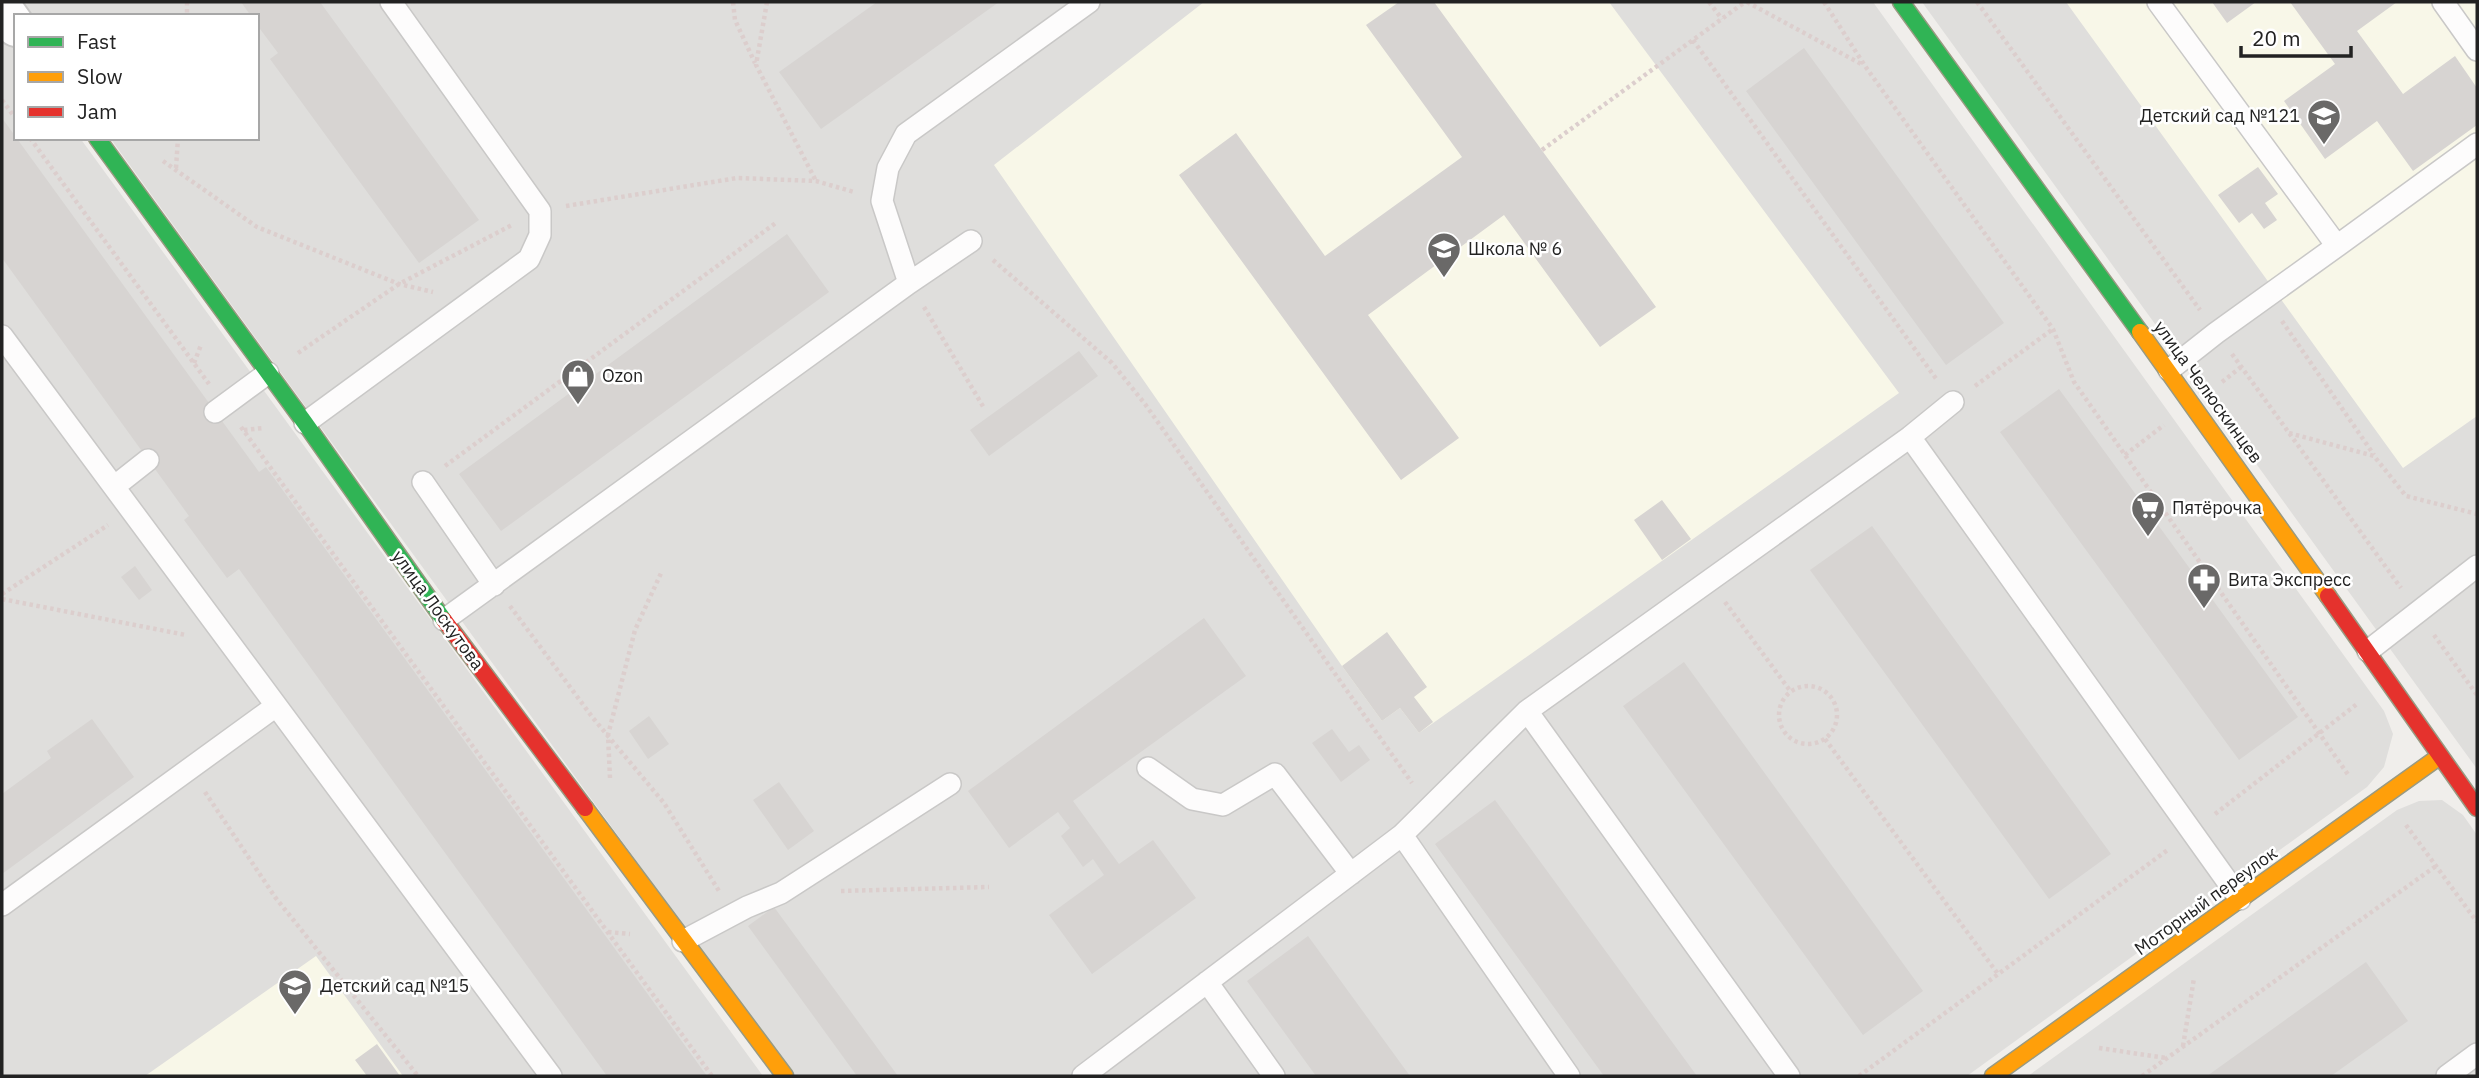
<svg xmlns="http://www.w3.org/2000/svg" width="2479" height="1078" font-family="'IBM Plex Sans',sans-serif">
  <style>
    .residential { fill: #dfdedc }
    .education { fill: #f8f7e8 }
    .building { fill: #d7d4d2 }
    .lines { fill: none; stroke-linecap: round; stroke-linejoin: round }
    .lane-casing { stroke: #c9c8c7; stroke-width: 24 }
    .street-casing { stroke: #c9c8c7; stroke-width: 42 }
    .fast-casing { stroke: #999a82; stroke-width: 19 }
    .slow-casing { stroke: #999a82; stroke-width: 19 }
    .jam-casing { stroke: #999a82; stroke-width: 19 }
    .path { stroke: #dccecd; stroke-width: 4.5; stroke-dasharray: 3.5 3.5; stroke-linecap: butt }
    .lane { stroke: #fdfcfc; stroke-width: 21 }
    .street { stroke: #fdfcfc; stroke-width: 38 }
    .fast { stroke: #30b455; stroke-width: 16 }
    .slow { stroke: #ff9f0a; stroke-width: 16 }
    .jam { stroke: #e5322d; stroke-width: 16 }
    .labels { text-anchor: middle; stroke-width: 5; stroke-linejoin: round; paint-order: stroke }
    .poi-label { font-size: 18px; fill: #222; stroke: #fff; text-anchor: start }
    .street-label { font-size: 18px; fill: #222; stroke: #fff }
  </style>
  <rect width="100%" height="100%" fill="#f0eeeb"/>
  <path class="residential" d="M 10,2 L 1873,2 L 2384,711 L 2393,734 L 2384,767 L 2367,787 L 1967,1076 L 793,1076 L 110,138 L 257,138 L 257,16 L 20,16 Z
    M 1922,2 L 2477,2 L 2477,769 Z
    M 2,30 L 16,50 L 16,138 L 80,138 L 763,1076 L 2,1076 Z
    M 2442,800 L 2463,815 L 2477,835 L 2477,1076 L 2028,1076 L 2397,810 L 2419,801 Z"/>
  <path class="education" d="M 1204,2 L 1609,2 L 1899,393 L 1419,733 L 1400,708 L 1382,721 L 1342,666 L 994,165 Z
    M 2066,2 L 2477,2 L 2477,416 L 2403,468 Z
    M 316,956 L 403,1076 L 145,1076 Z"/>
  <path class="building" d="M 241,2 L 320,2 L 479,220 L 419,263 L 270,59 L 278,53 L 257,25 L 257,16 L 251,16 Z
    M 877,2 L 999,2 L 821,129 L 779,72 Z
    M 1399,2 L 1434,2 L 1656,307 L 1600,347 L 1504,215 L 1368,315 L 1459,438 L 1401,480 L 1179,175 L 1236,133 L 1325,256 L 1462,157 L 1366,25 Z
    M 2212,2 L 2256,2 L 2227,23 Z
    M 2290,2 L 2397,2 L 2357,31 L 2403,94 L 2455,56 L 2477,88 L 2477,125 L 2413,171 L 2377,121 L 2325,159 L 2284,101 L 2335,64 Z
    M 1804,48 L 2004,323 L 1946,365 L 1746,91 Z
    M 2,118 L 259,472 L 266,467 L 707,1076 L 607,1076 L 239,569 L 227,578 L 184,520 L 189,516 L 2,258 Z
    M 2258,167 L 2278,194 L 2265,203 L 2277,220 L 2264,229 L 2252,213 L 2239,223 L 2218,195 Z
    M 787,234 L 829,292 L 501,531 L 459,474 Z
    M 1079,351 L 1098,376 L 989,456 L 970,430 Z
    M 2059,389 L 2298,717 L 2239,760 L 2000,432 Z
    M 1662,500 L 1691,539 L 1662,560 L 1634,520 Z
    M 1872,526 L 2111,854 L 2049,899 L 1810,570 Z
    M 135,566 L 152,590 L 139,600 L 121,577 Z
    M 1204,618 L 1246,676 L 1073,801 L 1119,864 L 1153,840 L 1196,898 L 1092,974 L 1049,915 L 1104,875 L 1093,859 L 1083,867 L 1061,836 L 1070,828 L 1058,812 L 1009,848 L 968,791 Z
    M 1387,632 L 1427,687 L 1414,697 L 1433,722 L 1419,733 L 1400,708 L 1382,721 L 1342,666 Z
    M 1684,662 L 1923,991 L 1863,1035 L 1623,706 Z
    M 649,716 L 669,744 L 648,759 L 629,731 Z
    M 92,719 L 134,777 L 2,874 L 2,794 L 51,758 L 47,751 Z
    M 1332,729 L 1349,752 L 1359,745 L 1370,760 L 1341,782 L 1312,743 Z
    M 779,782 L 814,831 L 788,850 L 753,800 Z
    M 1495,800 L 1697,1076 L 1604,1076 L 1435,844 Z
    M 774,907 L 898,1076 L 857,1076 L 748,926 Z
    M 1308,936 L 1410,1076 L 1316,1076 L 1247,981 Z
    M 2366,962 L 2408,1021 L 2331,1076 L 2207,1076 Z
    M 377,1044 L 400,1076 L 367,1076 L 355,1060 Z"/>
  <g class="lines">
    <g class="lane-casing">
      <path id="lane" d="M 2158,2 L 2337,246 L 2216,333 L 2169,370
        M 2443,2 L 2477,50
        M 2337,246 L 2477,144
        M 909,283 L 971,241
        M 2,336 L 551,1076
        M 215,412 L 268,373
        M 305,423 L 529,259 L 540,235 L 540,211 L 391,2
        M 1910,437 L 2240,899
        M 423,482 L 494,585
        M 115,486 L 148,460
        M 444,620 L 909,283 L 882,201 L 888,168 L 906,134 L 1089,2
        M 2368,651 L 2477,566
        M 1527,711 L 1789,1076
        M 1148,768 L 1192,799 L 1223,805 L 1275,774 L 1351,874
        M 1402,835 L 1569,1076
        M 2,905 L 276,706
        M 683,941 L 747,907 L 781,893 L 950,784
        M 1207,982 L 1274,1076
        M 1083,1076 L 1402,835 L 1527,711 L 1910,437 L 1953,402
        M 2447,1076 L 2477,1054"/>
    </g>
    <g class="street-casing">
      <path id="street" d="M 2,7 L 16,27"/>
    </g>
    <g class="fast-casing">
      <path id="fast" d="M 1901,2 L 2140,332
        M 97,138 L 305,423 L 444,620"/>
    </g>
    <g class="slow-casing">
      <path id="slow" d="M 2140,332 L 2328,596
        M 585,808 L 785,1076
        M 1993,1076 L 2440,756"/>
    </g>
    <g class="jam-casing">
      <path id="jam" d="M 2328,596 L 2477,808
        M 444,620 L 585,808"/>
    </g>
    <path class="path" d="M 187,2 L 187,16
      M 733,2 L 735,20 L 755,63
      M 767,2 L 756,65 L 816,181
      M 1709,2 L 1722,19
      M 1747,2 L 1863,65
      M 1824,2 L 1865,66 L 2053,329 L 2074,382 L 2349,776
      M 1977,2 L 2200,310
      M 1693,40 L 1937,380
      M 2,100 L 16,119
      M 30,138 L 209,384
      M 1542,150 L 1745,2
      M 163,161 L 257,227 L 399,284 L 433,292
      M 176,168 L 178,138
      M 566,206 L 737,178 L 816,181 L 854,192
      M 993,260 L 1112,363 L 1145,404 L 1412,783
      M 924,307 L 984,408
      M 2282,321 L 2374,455
      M 298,353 L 399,284 L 512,225
      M 2232,354 L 2401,588
      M 194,363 L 201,345
      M 2222,382 L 2241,367
      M 1975,386 L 2053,329
      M 241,427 L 712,1076
      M 244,430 L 263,428
      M 2289,433 L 2374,456 L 2406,496 L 2477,514
      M 2125,455 L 2164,425
      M 445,466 L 777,222
      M 2,594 L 108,525
      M 2,599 L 186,635
      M 1725,602 L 1791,692
      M 510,606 L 593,718 L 664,803 L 719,891
      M 2434,635 L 2477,695
      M1779 715a29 29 0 1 1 58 0a29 29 0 1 1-58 0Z
      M 1825,739 L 1998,974
      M 610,778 L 608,735 L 635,630 L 662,571
      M 205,792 L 275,897 L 418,1076
      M 2215,814 L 2357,704
      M 2406,825 L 2477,922
      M 841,891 L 989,887
      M 608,932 L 630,934
      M 2183,1046 L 2194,978
      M 2099,1048 L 2166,1058
      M 1859,1076 L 2169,849
      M 2142,1076 L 2436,866"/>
    <use href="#lane" class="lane"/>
    <use href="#street" class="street"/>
    <use href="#fast" class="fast"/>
    <use href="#slow" class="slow"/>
    <use href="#jam" class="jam"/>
  </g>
  <defs>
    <g id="school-pin" transform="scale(1.75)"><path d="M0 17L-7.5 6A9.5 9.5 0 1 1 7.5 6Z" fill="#6a6968" stroke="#fff"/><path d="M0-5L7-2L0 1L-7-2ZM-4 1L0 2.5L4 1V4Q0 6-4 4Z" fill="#fff"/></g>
    <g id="shop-pin" transform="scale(1.75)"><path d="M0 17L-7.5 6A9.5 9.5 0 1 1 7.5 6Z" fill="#6a6968" stroke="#fff"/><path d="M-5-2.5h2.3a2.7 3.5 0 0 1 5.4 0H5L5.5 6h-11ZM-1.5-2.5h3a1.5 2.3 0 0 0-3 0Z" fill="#fff"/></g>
    <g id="supermarket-pin" transform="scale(1.75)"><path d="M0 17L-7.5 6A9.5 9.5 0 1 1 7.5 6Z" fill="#6a6968" stroke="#fff"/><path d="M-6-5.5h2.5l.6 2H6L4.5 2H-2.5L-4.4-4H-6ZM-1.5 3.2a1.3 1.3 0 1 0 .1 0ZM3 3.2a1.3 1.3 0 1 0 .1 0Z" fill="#fff"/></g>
    <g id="pharmacy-pin" transform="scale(1.75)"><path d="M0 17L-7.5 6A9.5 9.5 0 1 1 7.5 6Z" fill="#6a6968" stroke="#fff"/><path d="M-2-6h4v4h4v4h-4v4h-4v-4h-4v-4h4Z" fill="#fff"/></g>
  </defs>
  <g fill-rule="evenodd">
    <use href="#school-pin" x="2324" y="116"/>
    <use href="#school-pin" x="1444" y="249"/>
    <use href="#shop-pin" x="578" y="376"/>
    <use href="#supermarket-pin" x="2148" y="508"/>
    <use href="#pharmacy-pin" x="2204" y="580"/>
    <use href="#school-pin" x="295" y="986"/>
  </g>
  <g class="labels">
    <g class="poi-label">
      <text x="2300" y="122" text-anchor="end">Детский сад №121</text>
      <text x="1468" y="255">Школа № 6</text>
      <text x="602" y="382">Ozon</text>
      <text x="2172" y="514">Пятёрочка</text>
      <text x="2228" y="586">Вита Экспресс</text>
      <text x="320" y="992">Детский сад №15</text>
    </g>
    <g class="street-label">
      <text transform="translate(2208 392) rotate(54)" y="6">улица Челюскинцев</text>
      <text transform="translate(438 610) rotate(54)" y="6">улица Лоскутова</text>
      <text transform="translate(2206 901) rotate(-36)" y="6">Моторный переулок</text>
    </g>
  </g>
  <rect width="2479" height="1078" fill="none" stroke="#222222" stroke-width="7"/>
  <rect x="14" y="14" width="245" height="126" fill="#ffffff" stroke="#a7a7a7" stroke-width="2"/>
  <rect x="28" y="37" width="35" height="10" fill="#30b455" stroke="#a7a7a7" stroke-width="2"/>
  <text x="77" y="49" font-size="21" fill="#222222">Fast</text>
  <rect x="28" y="72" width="35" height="10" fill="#ff9f0a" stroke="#a7a7a7" stroke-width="2"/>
  <text x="77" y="84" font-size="21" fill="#222222">Slow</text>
  <rect x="28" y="107" width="35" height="10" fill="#e5322d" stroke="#a7a7a7" stroke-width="2"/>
  <text x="77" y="119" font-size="21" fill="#222222">Jam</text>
  <path d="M2241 46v10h110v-10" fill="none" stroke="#222222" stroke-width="3.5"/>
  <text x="2252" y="46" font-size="21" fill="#222222" stroke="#ffffff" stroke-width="5" paint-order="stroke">20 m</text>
</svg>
